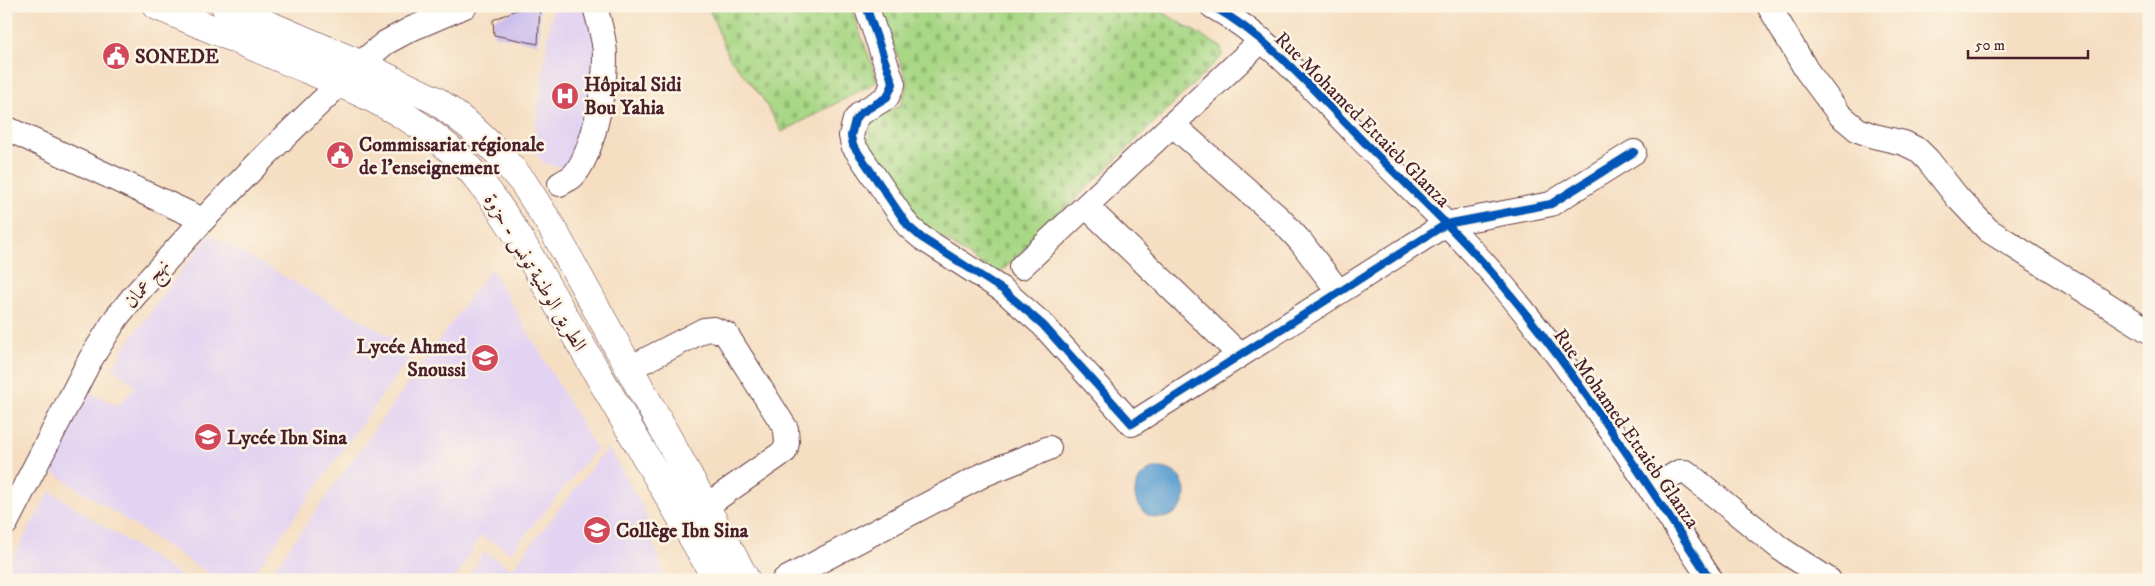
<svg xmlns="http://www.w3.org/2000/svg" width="2155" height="586" font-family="'IM FELL DW Pica',Amiri,serif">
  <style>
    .built { fill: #e3d3f2 }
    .cemetery { fill: url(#cemetery-stones); stroke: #797b58 }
    .water { fill: #5fa0d2; stroke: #54607e }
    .building { fill: #c5b7ee }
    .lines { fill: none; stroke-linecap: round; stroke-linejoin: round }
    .minor-casing { stroke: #643c42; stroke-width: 26 }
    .major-casing { stroke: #643c42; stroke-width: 29 }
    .minor { stroke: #fff; stroke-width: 24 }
    .major { stroke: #fff; stroke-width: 28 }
    .cycleway-casing { stroke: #fcf5e5; stroke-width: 11 }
    .cycleway { stroke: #0057b8; stroke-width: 8 }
    .labels { text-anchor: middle; stroke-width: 5; stroke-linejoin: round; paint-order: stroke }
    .poi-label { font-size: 20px; font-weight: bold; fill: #4a1f2b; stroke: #fcf5e5; text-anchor: start }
    .street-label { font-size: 20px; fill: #4a1f2b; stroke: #fcf5e5 }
  </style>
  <defs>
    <pattern id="cemetery-stones" width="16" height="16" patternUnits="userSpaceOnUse" patternTransform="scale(1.25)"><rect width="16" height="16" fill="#a8d785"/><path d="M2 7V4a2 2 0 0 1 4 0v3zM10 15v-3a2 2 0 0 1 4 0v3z" fill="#92b873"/></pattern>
  </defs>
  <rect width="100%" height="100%" fill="#fcf5e5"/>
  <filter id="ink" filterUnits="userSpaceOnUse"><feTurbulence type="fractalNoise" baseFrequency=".02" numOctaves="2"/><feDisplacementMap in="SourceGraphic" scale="10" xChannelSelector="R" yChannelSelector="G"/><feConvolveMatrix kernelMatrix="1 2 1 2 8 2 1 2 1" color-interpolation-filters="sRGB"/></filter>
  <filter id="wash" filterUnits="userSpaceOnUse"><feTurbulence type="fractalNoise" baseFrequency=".0096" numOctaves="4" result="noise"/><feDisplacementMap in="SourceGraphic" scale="20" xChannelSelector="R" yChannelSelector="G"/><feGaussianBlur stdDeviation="1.12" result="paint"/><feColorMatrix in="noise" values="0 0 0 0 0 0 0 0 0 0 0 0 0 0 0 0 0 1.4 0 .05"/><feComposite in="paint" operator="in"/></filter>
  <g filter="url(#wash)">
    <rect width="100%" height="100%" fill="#f5dec2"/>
    <path class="built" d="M 553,6 L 592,6 L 601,44 L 575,164 L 568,169 L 544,163 L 532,148 Z
      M 209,234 L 415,350 L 249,580 L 219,580 L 48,469 L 89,392 L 118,406 L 135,387 L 113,368 L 127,344 Z
      M 491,268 L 596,449 L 511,552 L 481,536 L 454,580 L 266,580 Z
      M 608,447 L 643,507 L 665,580 L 466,580 L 484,552 L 512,569 Z
      M 50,491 L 187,580 L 6,580 L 6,570 Z"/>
    <path class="cemetery" d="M 708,6 L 850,6 L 878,81 L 782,132 L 761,96 L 729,57 Z
      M 880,6 L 1152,6 L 1221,47 L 1222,56 L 998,275 L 978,263 L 917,219 L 867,144 L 871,122 L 900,106 L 908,84 Z"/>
    <path class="water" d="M1135 493a25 25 0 1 1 50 0a25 25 0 1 1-50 0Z"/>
    <g id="blocks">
      <path class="building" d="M 525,6 L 540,6 L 538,44 L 494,35 L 493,20 Z"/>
    </g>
  </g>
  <g filter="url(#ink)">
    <use href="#blocks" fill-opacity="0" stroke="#643c42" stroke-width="1"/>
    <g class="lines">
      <g class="minor-casing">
        <path id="minor" d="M 866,6 L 893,84 L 887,97 L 861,113 L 855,120 L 851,136 L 853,145 L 908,226 L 922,238 L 1003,290 L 1043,325 L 1132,424 L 1446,224 L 1551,204 L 1634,152
          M 1212,6 C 1270,38 1315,92 1361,139 C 1409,188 1461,235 1505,288 C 1581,380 1645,481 1711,580
          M 1769,6 L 1807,71 L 1840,115 L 1858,130 L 1874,136 L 1904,143 L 1918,150 L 1928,160 L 1957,197 L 1988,230 L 2149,331
          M 1173,125 L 1280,219 L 1301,242 L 1339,292
          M 6,128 L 203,220
          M 560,184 C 564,181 570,179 573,176 C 594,155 609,73 604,44 C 602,31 598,19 595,6
          M 1086,206 L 1240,355
          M 1021,267 L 1262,40
          M 630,368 L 704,330 L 714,329 L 726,334 L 786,429 L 787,443 L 785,451 L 706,506
          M 1650,489 L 1679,472 L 1686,472 L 1781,549 L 1829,580
          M 6,523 L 90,360 L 117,317 L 134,296 L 203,220 L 265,156 L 360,64 L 385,43 L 411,29 L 465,6
          M 784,580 L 985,474 L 1049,448"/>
      </g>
      <g class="major-casing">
        <path id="major" d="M 157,6 C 203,25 249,45 294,64 C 344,85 396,105 439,140 C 472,166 495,200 518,236 L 717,580
          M 225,6 L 360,64 L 437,101 L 471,127 L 497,152 L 523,182 L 551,226 L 746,580"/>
      </g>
      <use href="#minor" class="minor"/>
      <use href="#major" class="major"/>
      <g class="cycleway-casing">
        <path id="cycleway" d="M 866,6 L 893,84 L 887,97 L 861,113 L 855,120 L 851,136 L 853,145 L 908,226 L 922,238 L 1003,290 L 1043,325 L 1132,424 L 1446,224 L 1551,204 L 1634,152
          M 1212,6 C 1270,38 1315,92 1361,139 C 1409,188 1461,235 1505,288 C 1581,380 1645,481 1711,580"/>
      </g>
      <use href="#cycleway" class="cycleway"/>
    </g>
  </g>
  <defs>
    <g id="civic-disc" transform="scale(1.4375)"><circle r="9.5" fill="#d1495b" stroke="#fcf5e5"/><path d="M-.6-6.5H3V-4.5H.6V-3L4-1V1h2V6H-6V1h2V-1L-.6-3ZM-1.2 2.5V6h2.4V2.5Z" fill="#fff"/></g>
    <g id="hospital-disc" transform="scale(1.4375)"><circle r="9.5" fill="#d1495b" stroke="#fcf5e5"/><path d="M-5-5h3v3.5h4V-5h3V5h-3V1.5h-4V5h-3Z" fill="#fff"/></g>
    <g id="school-disc" transform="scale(1.4375)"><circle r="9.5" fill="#d1495b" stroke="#fcf5e5"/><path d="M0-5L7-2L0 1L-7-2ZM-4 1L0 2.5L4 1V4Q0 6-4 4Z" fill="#fff"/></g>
  </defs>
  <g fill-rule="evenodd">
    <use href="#civic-disc" x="116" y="56"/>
    <use href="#hospital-disc" x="565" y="96"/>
    <use href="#civic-disc" x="340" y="155"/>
    <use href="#school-disc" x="485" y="358"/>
    <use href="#school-disc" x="208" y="437"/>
    <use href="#school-disc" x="597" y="530"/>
  </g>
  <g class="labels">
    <g class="poi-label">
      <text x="135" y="63">SONEDE</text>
      <text x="584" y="91">Hôpital Sidi<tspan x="584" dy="23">Bou Yahia</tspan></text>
      <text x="359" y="151">Commissariat régionale<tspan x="359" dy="23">de l'enseignement</tspan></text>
      <text x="466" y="353" text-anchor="end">Lycée Ahmed<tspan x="466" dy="23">Snoussi</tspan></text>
      <text x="227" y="444">Lycée Ibn Sina</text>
      <text x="616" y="537">Collège Ibn Sina</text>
    </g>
    <g class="street-label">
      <text transform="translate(1363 119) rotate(45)" y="7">Rue Mohamed Ettaieb Glanza</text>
      <text transform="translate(536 272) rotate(59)" y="7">الطريق الوطنية تونس - حزوة</text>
      <text transform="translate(146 283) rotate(-49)" y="7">نهج عمان</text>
      <text transform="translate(1627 428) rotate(55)" y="7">Rue Mohamed Ettaieb Glanza</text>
    </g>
  </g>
  <rect width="2155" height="586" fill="none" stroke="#fcf5e5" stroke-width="25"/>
  <path d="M1968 50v8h120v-8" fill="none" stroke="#4a1f2b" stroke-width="2.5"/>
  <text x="1975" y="50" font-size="15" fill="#4a1f2b" stroke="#fcf5e5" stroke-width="4" paint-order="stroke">50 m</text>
</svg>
